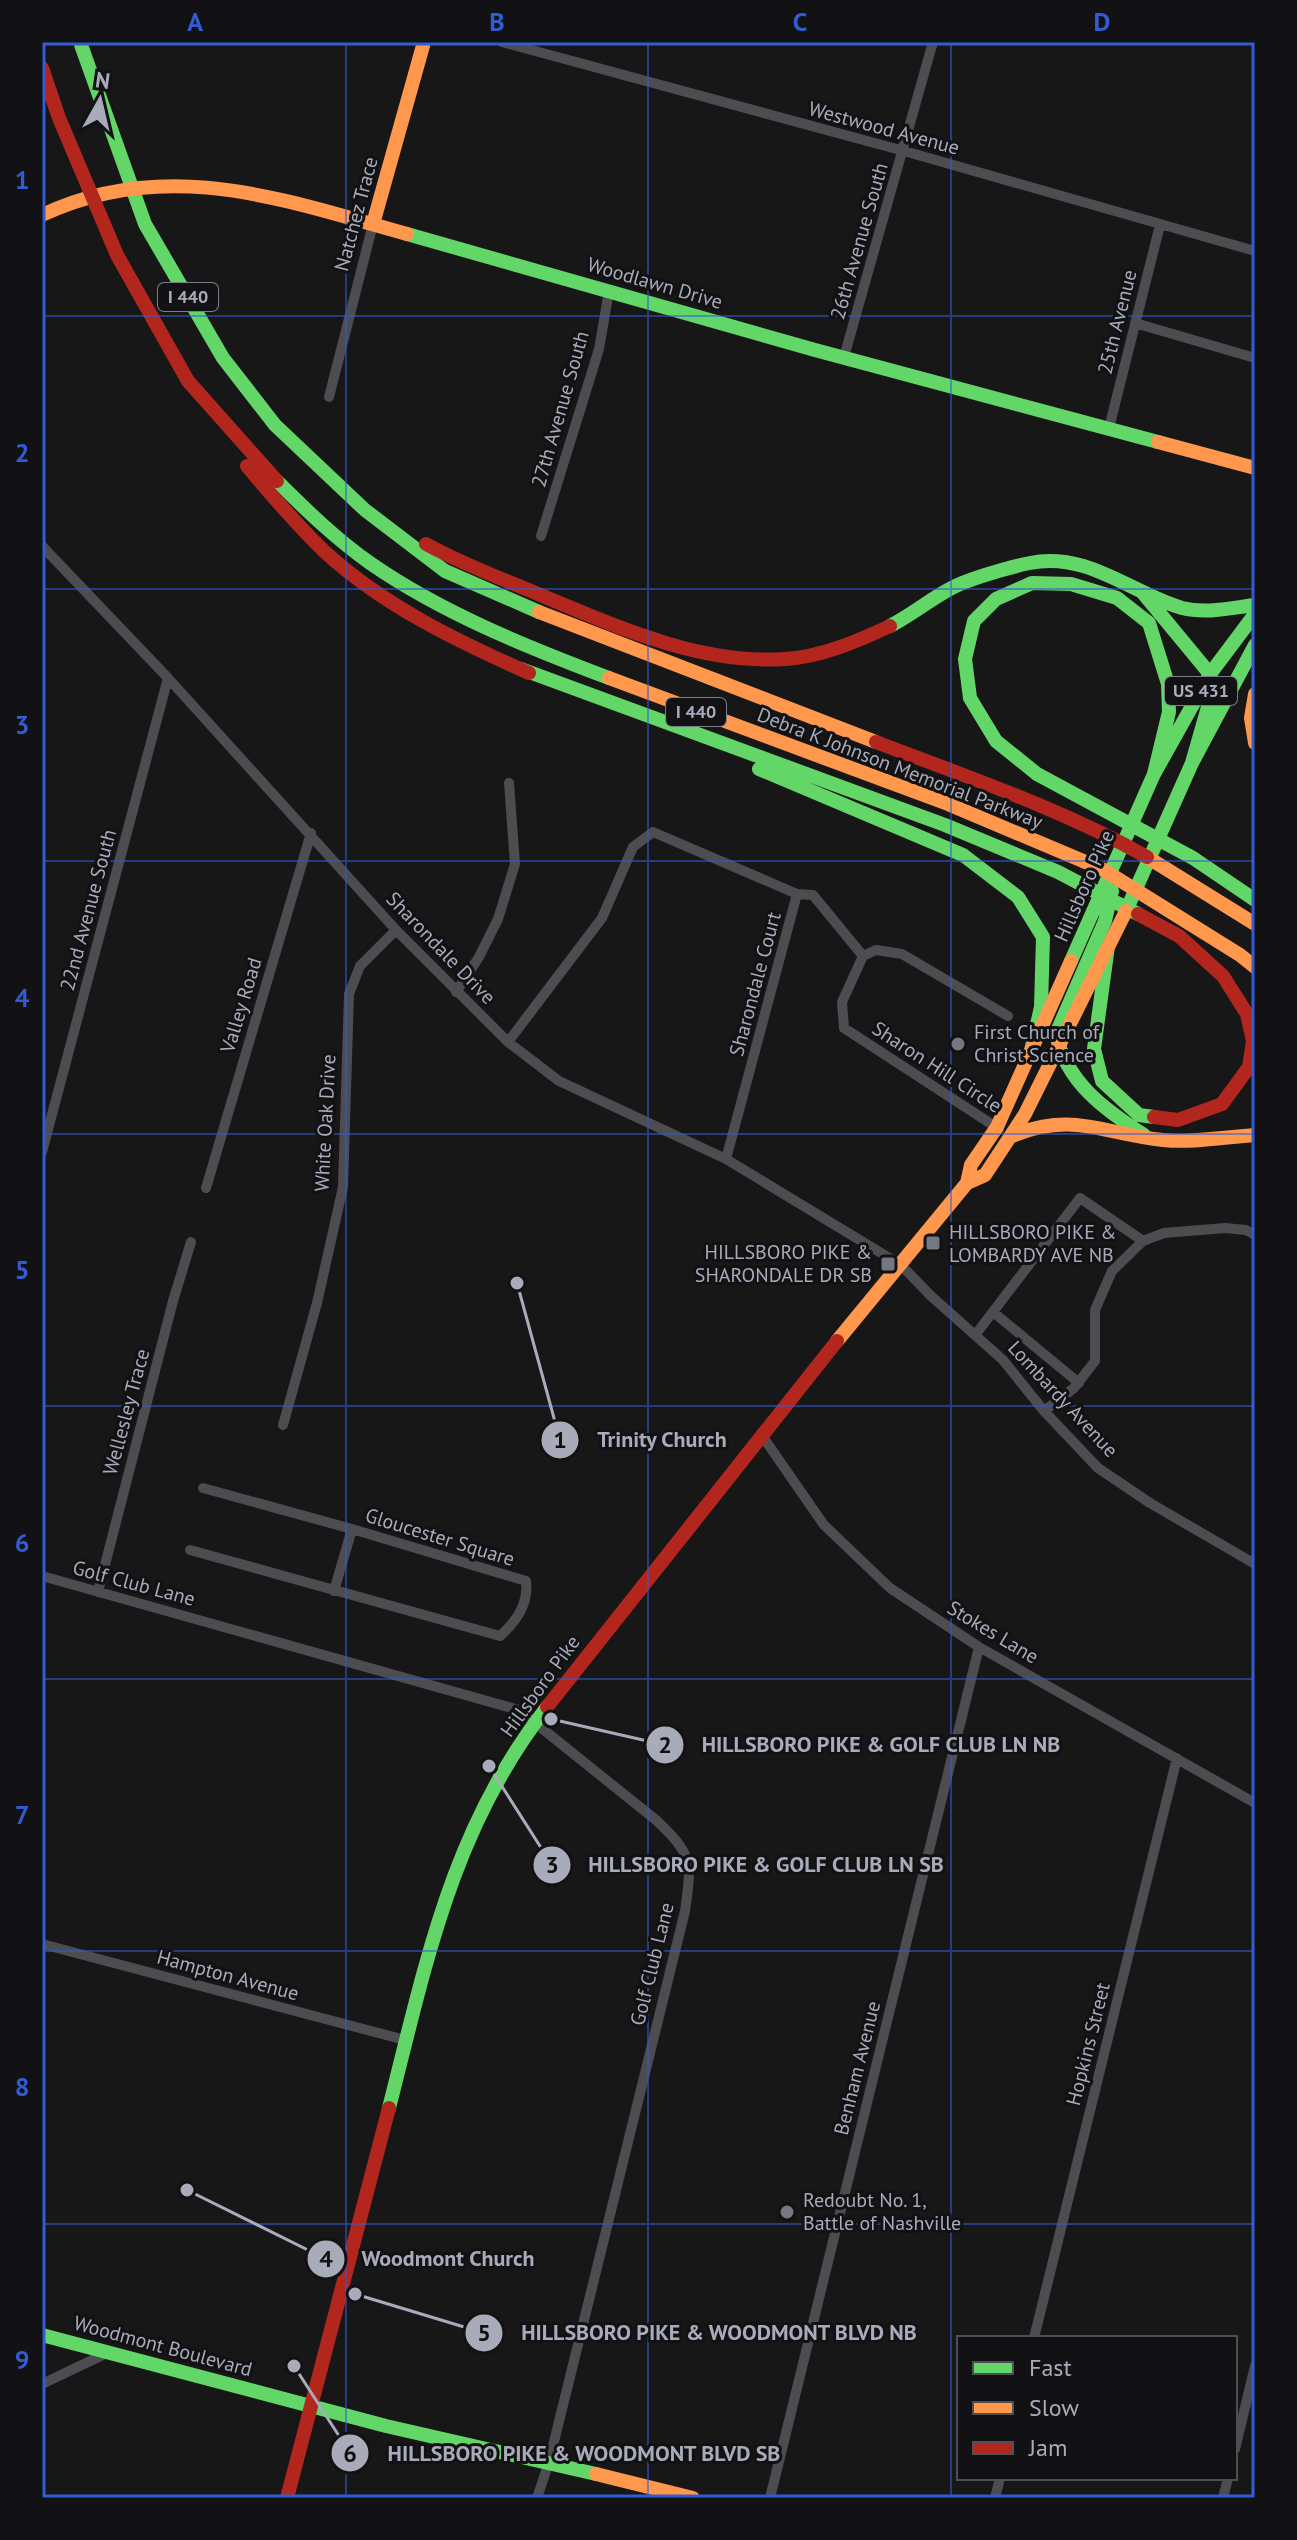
<svg xmlns="http://www.w3.org/2000/svg" width="1297" height="2540" font-family="'PT Sans',sans-serif">
  <style>
    .lines { fill: none; stroke-linecap: round; stroke-linejoin: round }
    .street { stroke: #4b4d51; stroke-width: 10 }
    .fast { stroke: #63d668; stroke-width: 14 }
    .slow { stroke: #ff974d; stroke-width: 14 }
    .jam { stroke: #b3261e; stroke-width: 14 }
    .grid { fill: none; stroke: #325cd4; stroke-width: 2; stroke-opacity: 0.55 }
    .poi-dot { fill: #757881; stroke: #121114; stroke-width: 3 }
    .labels { text-anchor: middle; stroke-width: 6; stroke-linejoin: round; paint-order: stroke }
    .shield { fill: #121114; stroke: #7b7e88; stroke-width: 2 }
    .shield-label { font-size: 18px; font-weight: bold; fill: #a8acba }
    .street-label { font-size: 20px; fill: #a8acba; stroke: #121114 }
    .poi-label { font-size: 20px; fill: #a8acba; stroke: #121114; text-anchor: start }
    .leader { fill: none; stroke: #a8acba; stroke-width: 3 }
    .callout-dot { fill: #a8acba; stroke: #121114; stroke-width: 3 }
    .mark-label { font-size: 24px; text-anchor: middle; font-weight: bold; fill: #111 }
    .callout-label { font-size: 22px; text-anchor: middle; font-weight: bold; fill: #a8acba; stroke: #121114; stroke-width: 6; stroke-linejoin: round; paint-order: stroke }
    .neatline { fill: none; stroke: #325cd4; stroke-width: 3 }
    .grid-label { font-size: 26px; text-anchor: middle; font-weight: bold; fill: #325cd4 }
  </style>
  <rect width="100%" height="100%" fill="#171718"/>
  <g class="lines">
    <path class="street" d="M 502,42 L 904,151 L 1255,251
      M 1135,323 L 1255,358
      M 844,357 L 933,42
      M 329,397 L 373,224
      M 1109,428 L 1160,225
      M 541,536 L 599,349 L 609,291
      M 42,546 L 168,678 L 396,930 L 508,1042 L 559,1081 L 726,1159 L 901,1265 L 931,1296 L 1003,1360 L 1044,1411 L 1098,1468 L 1150,1503 L 1255,1564
      M 456,992 L 479,957 L 498,919 L 515,864 L 509,783
      M 508,1042 L 602,918 L 633,847 L 653,832 L 797,894 L 813,895 L 863,956
      M 999,1129 L 844,1028 L 842,1002 L 863,956 L 876,950 L 902,954 L 1008,1016
      M 42,1152 L 168,678
      M 726,1159 L 797,894
      M 206,1188 L 311,833
      M 993,1312 L 1079,1383
      M 976,1334 L 1080,1198 L 1143,1241
      M 1044,1411 L 1074,1388 L 1095,1361 L 1095,1310 L 1112,1271 L 1143,1241 L 1164,1233 L 1225,1228 L 1246,1230 L 1255,1235
      M 283,1425 L 317,1303 L 343,1187 L 349,994 L 360,966 L 396,930
      M 761,1434 L 824,1525 L 890,1588 L 979,1647 L 1255,1803
      M 190,1550 L 500,1636 C 516,1622 529,1604 526,1581 L 352,1529 L 203,1488
      M 42,1576 L 519,1710 L 656,1820 C 693,1855 692,1862 685,1911 L 549,2462 L 537,2498
      M 334,1591 L 352,1529
      M 98,1592 L 173,1301 L 191,1242
      M 42,1944 L 405,2040
      M 1034,2338 L 1177,1758
      M 42,2384 L 107,2353
      M 1235,2449 L 1255,2366
      M 770,2498 L 979,1647
      M 995,2498 L 1000,2478
      M 1223,2498 L 1228,2478"/>
    <path class="fast" d="M 80,42 L 145,224 L 223,358 L 275,425 L 365,510 L 445,571 L 539,612
      M 407,234 L 815,350 L 1158,442
      M 277,481 C 306,510 336,539 370,563 C 442,613 527,647 609,678
      M 1143,593 L 1210,674 L 1212,693 L 1192,763
      M 890,626 C 911,615 928,601 948,590 C 964,580 1010,567 1030,563 C 1087,551 1131,593 1182,608 C 1206,614 1230,608 1255,605
      M 521,669 L 945,825 L 1058,872 L 1138,914
      M 759,769 L 963,855 L 1018,897 L 1043,937 L 1041,1007 L 1030,1055
      M 1154,774 L 1169,712 L 1168,684 L 1149,623 L 1117,598 L 1071,584 L 1032,583 L 996,599 L 974,621 L 965,659 L 970,698 L 996,741 L 1037,774 L 1193,858 L 1255,900
      M 1112,891 L 1105,921 L 1056,1034 C 1066,1082 1105,1110 1144,1135
      M 1126,911 L 1192,763 L 1255,645
      M 1108,946 L 1094,1049 L 1102,1081 L 1139,1115 L 1154,1117
      M 1071,961 L 1154,774 L 1210,674 L 1255,614
      M 389,2108 C 426,1963 452,1828 547,1707
      M 42,2335 L 386,2426 L 596,2474"/>
    <path class="slow" d="M 42,215 C 166,156 284,200 407,234
      M 373,224 L 424,42
      M 1158,442 L 1255,468
      M 539,612 L 876,742
      M 609,678 L 948,804 L 1102,869 L 1240,955 L 1255,967
      M 1255,694 L 1251,718 L 1255,743
      M 1147,857 L 1255,924
      M 1012,1136 C 1073,1111 1103,1134 1163,1140 C 1193,1143 1225,1137 1255,1135
      M 967,1183 L 985,1175 L 1025,1114 L 1126,911
      M 837,1341 L 967,1183 L 971,1165 L 997,1127 L 1071,961
      M 596,2474 L 693,2498"/>
    <path class="jam" d="M 42,68 L 59,118 L 117,255 L 188,381 L 277,481
      M 247,466 C 272,496 297,525 325,552 C 384,606 457,641 529,673
      M 426,544 C 462,564 500,578 538,594 C 615,626 700,665 785,659 C 821,657 858,641 890,626
      M 876,742 C 967,777 1062,809 1147,857
      M 1138,914 L 1179,936 L 1223,976 L 1247,1014 L 1253,1041 L 1249,1067 L 1222,1104 L 1178,1120 L 1154,1117
      M 547,1707 L 837,1341
      M 287,2498 L 389,2108"/>
  </g>
  <path class="grid" d="M 346,42 L 346,2498M 648,42 L 648,2498M 951,42 L 951,2498M 42,316 L 1255,316M 42,589 L 1255,589M 42,861 L 1255,861M 42,1134 L 1255,1134M 42,1406 L 1255,1406M 42,1679 L 1255,1679M 42,1951 L 1255,1951M 42,2224 L 1255,2224"/>
  <g class="poi-dot">
    <circle cx="958" cy="1044" r="8"/>
    <rect x="925" y="1235" width="16" height="16" rx="4"/>
    <rect x="880" y="1256" width="16" height="16" rx="4"/>
    <circle cx="787" cy="2212" r="8"/>
  </g>
  <g class="labels">
    <g class="shield">
      <rect x="158" y="283" width="60" height="28" rx="6"/>
      <rect x="1165" y="677" width="72" height="28" rx="6"/>
      <rect x="666" y="698" width="60" height="28" rx="6"/>
    </g>
    <g class="shield-label">
      <text x="188" y="303">I 440</text>
      <text x="1201" y="697">US 431</text>
      <text x="696" y="718">I 440</text>
    </g>
    <g class="street-label">
      <text transform="translate(884 128) rotate(15)" y="7">Westwood Avenue</text>
      <text transform="translate(356 214) rotate(-75)" y="7">Natchez Trace</text>
      <text transform="translate(859 241) rotate(-74)" y="7">26th Avenue South</text>
      <text transform="translate(655 283) rotate(16)" y="7">Woodlawn Drive</text>
      <text transform="translate(1117 322) rotate(-76)" y="7">25th Avenue</text>
      <text transform="translate(560 409) rotate(-74)" y="7">27th Avenue South</text>
      <text transform="translate(900 768) rotate(21)" y="7">Debra K Johnson Memorial Parkway</text>
      <text transform="translate(1084 886) rotate(-66)" y="7">Hillsboro Pike</text>
      <text transform="translate(88 910) rotate(-75)" y="7">22nd Avenue South</text>
      <text transform="translate(441 948) rotate(46)" y="7">Sharondale Drive</text>
      <text transform="translate(755 984) rotate(-75)" y="7">Sharondale Court</text>
      <text transform="translate(241 1005) rotate(-73)" y="7">Valley Road</text>
      <text transform="translate(937 1067) rotate(33)" y="7">Sharon Hill Circle</text>
      <text transform="translate(325 1123) rotate(-87)" y="7">White Oak Drive</text>
      <text transform="translate(1063 1399) rotate(47)" y="7">Lombardy Avenue</text>
      <text transform="translate(126 1412) rotate(-75)" y="7">Wellesley Trace</text>
      <text transform="translate(440 1537) rotate(17)" y="7">Gloucester Square</text>
      <text transform="translate(134 1583) rotate(15)" y="7">Golf Club Lane</text>
      <text transform="translate(993 1632) rotate(31)" y="7">Stokes Lane</text>
      <text transform="translate(540 1686) rotate(-54)" y="7">Hillsboro Pike</text>
      <text transform="translate(652 1964) rotate(-76)" y="7">Golf Club Lane</text>
      <text transform="translate(228 1975) rotate(15)" y="7">Hampton Avenue</text>
      <text transform="translate(1088 2044) rotate(-76)" y="7">Hopkins Street</text>
      <text transform="translate(857 2068) rotate(-76)" y="7">Benham Avenue</text>
      <text transform="translate(163 2346) rotate(15)" y="7">Woodmont Boulevard</text>
    </g>
    <g class="poi-label">
      <text x="974" y="1039">First Church of<tspan x="974" dy="23">Christ Science</tspan></text>
      <text x="949" y="1239">HILLSBORO PIKE &amp;<tspan x="949" dy="23">LOMBARDY AVE NB</tspan></text>
      <text x="872" y="1259" text-anchor="end">HILLSBORO PIKE &amp;<tspan x="872" dy="23">SHARONDALE DR SB</tspan></text>
      <text x="803" y="2207">Redoubt No. 1,<tspan x="803" dy="23">Battle of Nashville</tspan></text>
    </g>
  </g>
  <path class="leader" d="M517 1283L560 1440M551 1719L665 1745M489 1766L552 1865M187 2190L326 2259M355 2294L484 2333M294 2366L350 2453"/>
  <g class="callout-dot">
    <circle cx="517" cy="1283" r="8"/>
    <circle cx="551" cy="1719" r="8"/>
    <circle cx="489" cy="1766" r="8"/>
    <circle cx="187" cy="2190" r="8"/>
    <circle cx="355" cy="2294" r="8"/>
    <circle cx="294" cy="2366" r="8"/>
    <circle cx="560" cy="1440" r="20"/>
    <circle cx="665" cy="1745" r="20"/>
    <circle cx="552" cy="1865" r="20"/>
    <circle cx="326" cy="2259" r="20"/>
    <circle cx="484" cy="2333" r="20"/>
    <circle cx="350" cy="2453" r="20"/>
  </g>
  <g class="mark-label">
    <text x="560" y="1448">1</text>
    <text x="665" y="1753">2</text>
    <text x="552" y="1873">3</text>
    <text x="326" y="2267">4</text>
    <text x="484" y="2341">5</text>
    <text x="350" y="2462">6</text>
  </g>
  <g class="callout-label">
    <text x="662" y="1447">Trinity Church</text>
    <text x="881" y="1752">HILLSBORO PIKE &amp; GOLF CLUB LN NB</text>
    <text x="766" y="1872">HILLSBORO PIKE &amp; GOLF CLUB LN SB</text>
    <text x="448" y="2266">Woodmont Church</text>
    <text x="719" y="2340">HILLSBORO PIKE &amp; WOODMONT BLVD NB</text>
    <text x="584" y="2461">HILLSBORO PIKE &amp; WOODMONT BLVD SB</text>
  </g>
  <rect width="1297" height="2540" fill="none" stroke="#121114" stroke-width="88"/>
  <rect x="957" y="2336" width="280" height="144" fill="#121114" stroke="#4e4f56" stroke-width="2"/>
  <rect x="973" y="2362" width="40" height="12" fill="#63d668" stroke="#4e4f56" stroke-width="2"/>
  <text x="1029" y="2376" font-size="24" fill="#a8acba">Fast</text>
  <rect x="973" y="2402" width="40" height="12" fill="#ff974d" stroke="#4e4f56" stroke-width="2"/>
  <text x="1029" y="2416" font-size="24" fill="#a8acba">Slow</text>
  <rect x="973" y="2442" width="40" height="12" fill="#b3261e" stroke="#4e4f56" stroke-width="2"/>
  <text x="1029" y="2456" font-size="24" fill="#a8acba">Jam</text>
  <g transform="translate(100 100) rotate(8)" stroke="#121114" stroke-width="6" paint-order="stroke">
  <path d="M0-6L14 30L0 20L-14 30Z" fill="#a8acba"/>
  <text y="-12" font-size="22" font-weight="bold" text-anchor="middle" fill="#a8acba">N</text>
  </g>
  <rect x="44" y="44" width="1209" height="2452" class="neatline"/>
  <g class="grid-label">
    <text x="195" y="31">A</text>
    <text x="497" y="31">B</text>
    <text x="800" y="31">C</text>
    <text x="1102" y="31">D</text>
    <text x="22" y="189">1</text>
    <text x="22" y="462">2</text>
    <text x="22" y="734">3</text>
    <text x="22" y="1007">4</text>
    <text x="22" y="1279">5</text>
    <text x="22" y="1552">6</text>
    <text x="22" y="1824">7</text>
    <text x="22" y="2096">8</text>
    <text x="22" y="2369">9</text>
  </g>
</svg>
